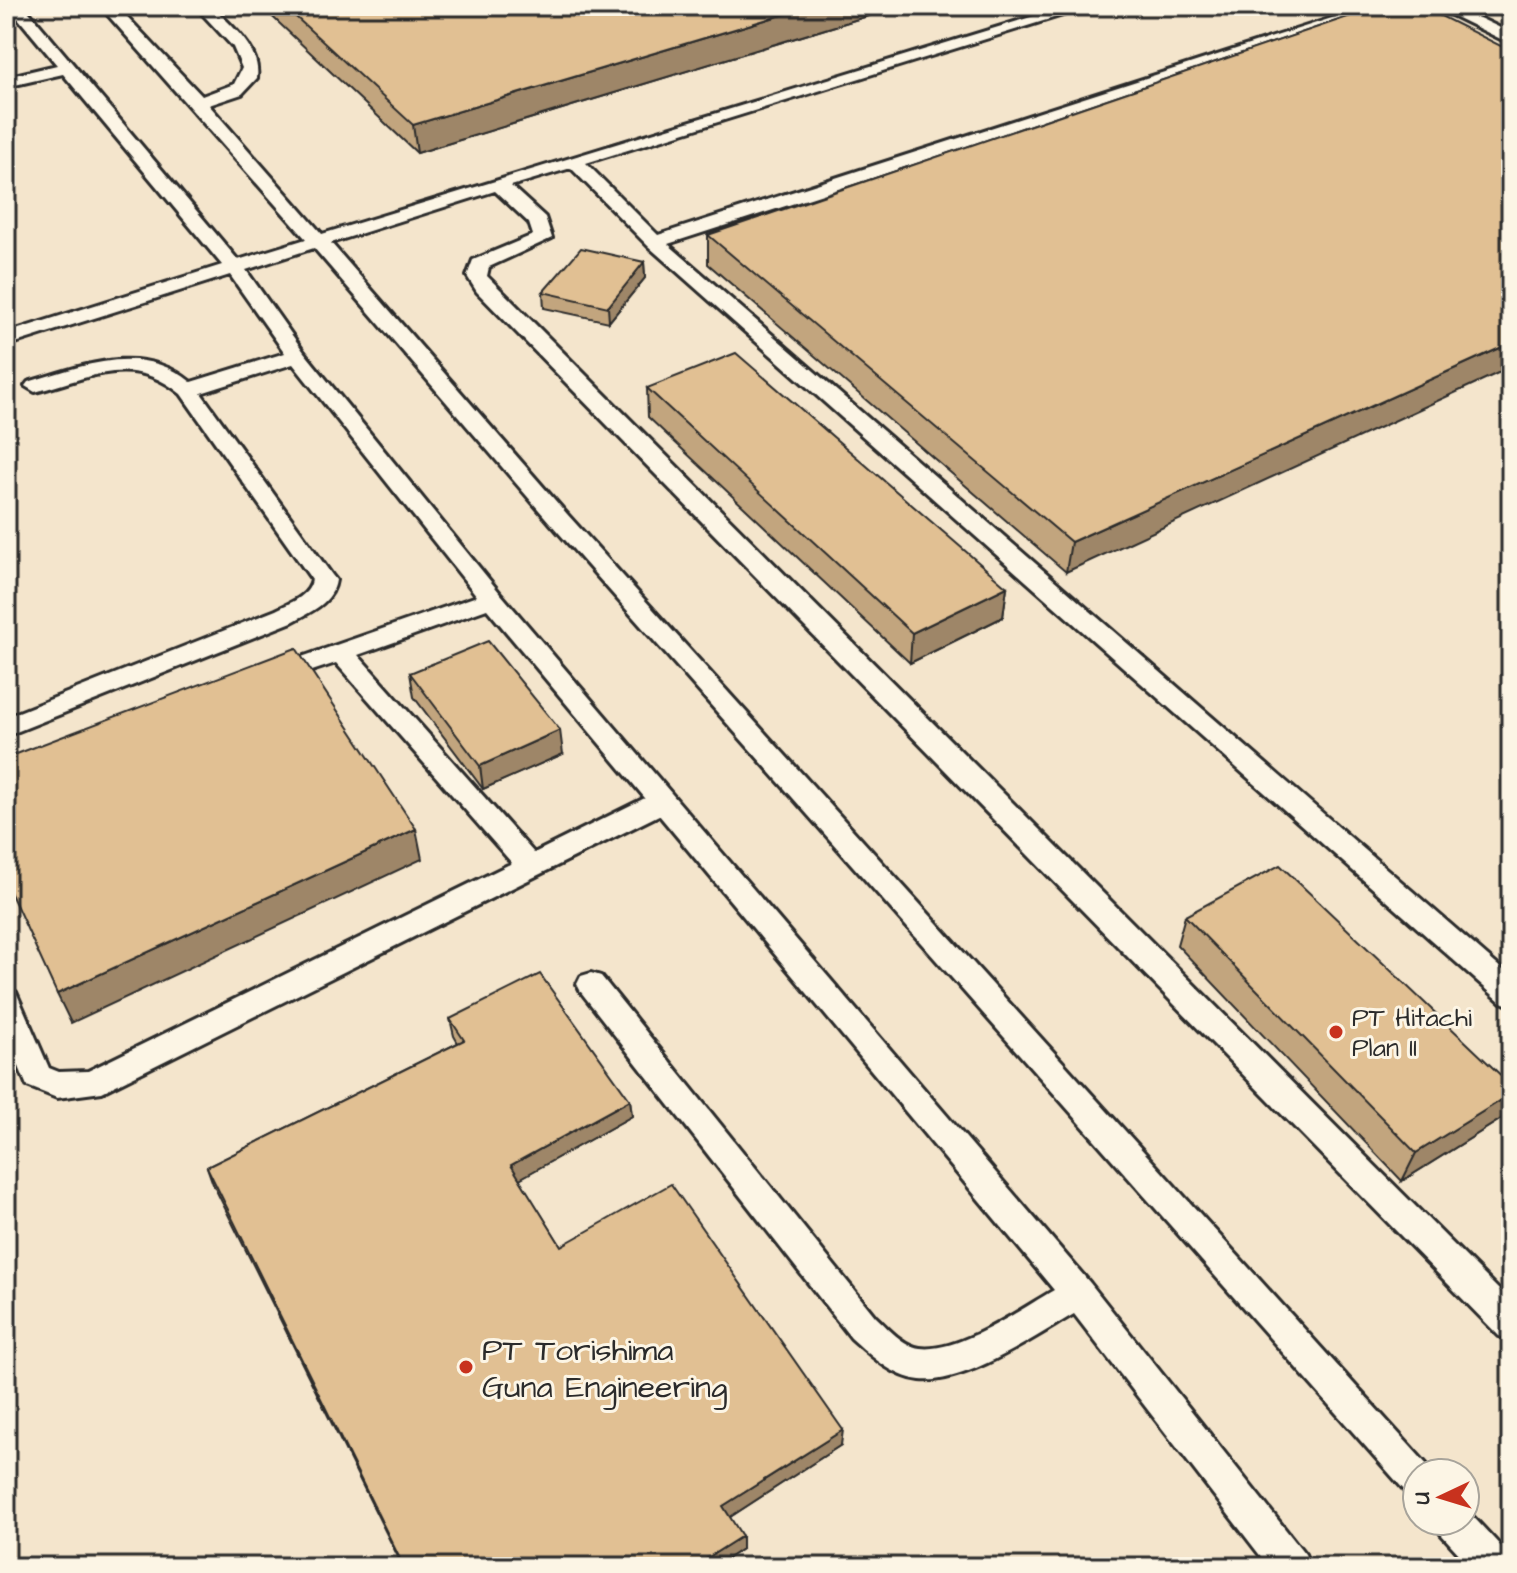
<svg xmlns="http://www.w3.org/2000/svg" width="1517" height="1573" font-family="'Architects Daughter',sans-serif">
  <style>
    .built { fill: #f4e5cc; fill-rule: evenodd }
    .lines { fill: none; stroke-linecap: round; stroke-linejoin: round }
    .service-casing { stroke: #2b2b2b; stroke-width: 6 }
    .service { fill: #fcf5e5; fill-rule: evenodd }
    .wall { fill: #c2a57e; stroke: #2b2b2b; stroke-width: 2 }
    .shaded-wall { fill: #9e8667; stroke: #2b2b2b; stroke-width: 2 }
    .building { fill: #e1c093; stroke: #2b2b2b; stroke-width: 2 }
    .poi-dot { fill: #c8321e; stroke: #fcf5e5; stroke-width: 3 }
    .labels { text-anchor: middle; stroke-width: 6; stroke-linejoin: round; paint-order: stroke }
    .poi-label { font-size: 26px; fill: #2b2b2b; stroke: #fcf5e5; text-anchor: start }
    .near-poi-label { font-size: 32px; fill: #2b2b2b; stroke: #fcf5e5; text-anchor: start }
  </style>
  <rect width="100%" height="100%" fill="#fcf5e5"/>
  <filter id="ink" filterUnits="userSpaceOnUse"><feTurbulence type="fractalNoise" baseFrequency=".0125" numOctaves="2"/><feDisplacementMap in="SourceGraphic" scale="16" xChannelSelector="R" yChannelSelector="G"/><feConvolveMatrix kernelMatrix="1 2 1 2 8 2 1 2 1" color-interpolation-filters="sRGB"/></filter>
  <g filter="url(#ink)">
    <path class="built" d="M 6,6 L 1511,6 L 1511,1567 L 6,1567 ZM 1417,1473 L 1465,1473 L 1465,1521 L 1417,1521 Z"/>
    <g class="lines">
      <g class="service-casing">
        <path id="service" d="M 8,6 L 24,6 L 238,260 L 306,239 L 100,6 L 117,6 L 202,96 L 234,84 L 242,68 L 233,47 L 195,6 L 212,6 C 231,26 261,48 257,78 L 242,94 L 209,105 L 322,234 L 1067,6 L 1092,6 L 586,163 L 658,235 L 1360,9 L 1405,6 L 668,244 L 1511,977 L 1511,1006 L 1501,1002 L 648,246 L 571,168 L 511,186 L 545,217 L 552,238 L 489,267 L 487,276 L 1511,1302 L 1511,1340 L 1499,1336 L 477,292 L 467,276 L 473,260 L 533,235 L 529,223 L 495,191 L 331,243 L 567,514 L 1429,1467 L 1432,1473 L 1417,1473 L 1417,1496 L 1405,1491 L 551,524 L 314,248 L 246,270 L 304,352 L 500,593 L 1090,1283 L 1305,1554 L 1310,1567 L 1269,1567 L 1074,1314 C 1036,1336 964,1385 920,1380 C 893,1377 870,1355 851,1338 L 581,992 L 577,984 L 581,976 L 591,973 L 601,976 L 875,1316 C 887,1327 903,1346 920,1348 C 959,1353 1021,1309 1054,1290 L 659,815 L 102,1092 L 57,1098 L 27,1086 L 6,1035 L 6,988 L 16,992 L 49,1068 L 59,1072 L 88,1071 L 512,863 L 336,663 L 276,683 L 267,681 L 264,675 L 267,669 L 477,596 L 293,364 L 201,393 L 332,575 L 336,580 C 333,603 310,612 292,622 L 6,736 L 6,717 L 276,610 C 289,603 309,597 312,580 L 181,394 C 131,353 91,378 35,392 L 25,386 L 28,382 C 83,366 141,341 191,382 L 285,353 L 230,275 L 6,346 L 6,333 L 222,265 L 63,74 L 6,87 L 6,77 L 57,65 ZM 487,609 L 645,798 L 534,853 L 358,655 Z
          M 1433,6 L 1454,6 L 1511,33 L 1511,44 Z
          M 1465,1508 L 1508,1554 L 1511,1567 L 1471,1567 L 1441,1534 L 1436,1521 L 1465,1521 Z"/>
      </g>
      <use href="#service" class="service"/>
    </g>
    <path class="wall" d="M 261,6 L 881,6 L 881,12 L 417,153 Z
      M 1380,6 L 1066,572 L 708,264 L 708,235 Z
      M 644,262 L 645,278 L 609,322 L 544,308 L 543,292 Z
      M 647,388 L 1007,587 L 1003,617 L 910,663 L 648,417 Z
      M 410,673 L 563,754 L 483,789 L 414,697 Z
      M 1185,916 L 1511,1094 L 1511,1101 L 1501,1119 L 1402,1181 L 1177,945 Z
      M 450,1019 L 630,1100 L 632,1116 L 519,1179 L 561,1246 L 841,1445 L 730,1517 L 742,1549 L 715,1567 L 403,1567 L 213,1184 L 207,1167 L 458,1043 L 454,1036 Z"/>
    <path class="shaded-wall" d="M 812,6 L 881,6 L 881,12 L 417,153 L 413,125 Z
      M 644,262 L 645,278 L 609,322 L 608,307 Z
      M 1511,343 L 1511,367 L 1066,572 L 1071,542 Z
      M 1007,587 L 1003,617 L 910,663 L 912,633 Z
      M 560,730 L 563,754 L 483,789 L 480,766 Z
      M 416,829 L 422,859 L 71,1023 L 57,994 Z
      M 1511,1094 L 1511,1101 L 1501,1119 L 1402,1181 L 1416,1153 Z
      M 630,1100 L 632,1116 L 514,1182 L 511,1165 Z
      M 843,1430 L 841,1445 L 724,1521 L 723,1506 Z
      M 742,1536 L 742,1549 L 715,1567 L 693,1567 Z"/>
    <path class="building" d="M 284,6 L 812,6 L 413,125 Z
      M 1380,6 L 1421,6 L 1511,51 L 1511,343 L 1071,542 L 708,235 Z
      M 581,248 L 644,262 L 608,307 L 543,292 Z
      M 736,353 L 1007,587 L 912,633 L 647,388 Z
      M 488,641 L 560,730 L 480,766 L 410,673 Z
      M 296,648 L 416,829 L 57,994 L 6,883 L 6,758 Z
      M 1280,865 L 1511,1085 L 1511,1094 L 1416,1153 L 1185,916 Z
      M 540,974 L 630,1100 L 511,1165 L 561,1246 L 671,1184 L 843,1430 L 723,1506 L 742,1536 L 693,1567 L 404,1567 L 207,1167 L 464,1040 L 450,1019 Z"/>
  </g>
  <g class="poi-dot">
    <circle cx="1336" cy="1032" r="8"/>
    <circle cx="466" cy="1367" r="8"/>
  </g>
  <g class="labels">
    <g class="poi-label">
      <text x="1352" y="1026">PT Hitachi<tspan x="1352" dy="30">Plan II</tspan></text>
    </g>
    <g class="near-poi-label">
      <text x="482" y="1360">PT Torishima<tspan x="482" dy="37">Guna Engineering</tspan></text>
    </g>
  </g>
  <rect width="1517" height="1573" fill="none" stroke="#fcf5e5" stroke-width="32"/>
  <rect x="16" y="16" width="1485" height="1541" fill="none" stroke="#2b2b2b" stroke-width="3" filter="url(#ink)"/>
  <g transform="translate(1441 1497) rotate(266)"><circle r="38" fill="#fcf5e5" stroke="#a8a49b" stroke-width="2"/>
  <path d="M0-6L14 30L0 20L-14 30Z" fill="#c8321e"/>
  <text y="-12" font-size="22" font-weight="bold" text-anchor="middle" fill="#2b2b2b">U</text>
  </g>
</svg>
